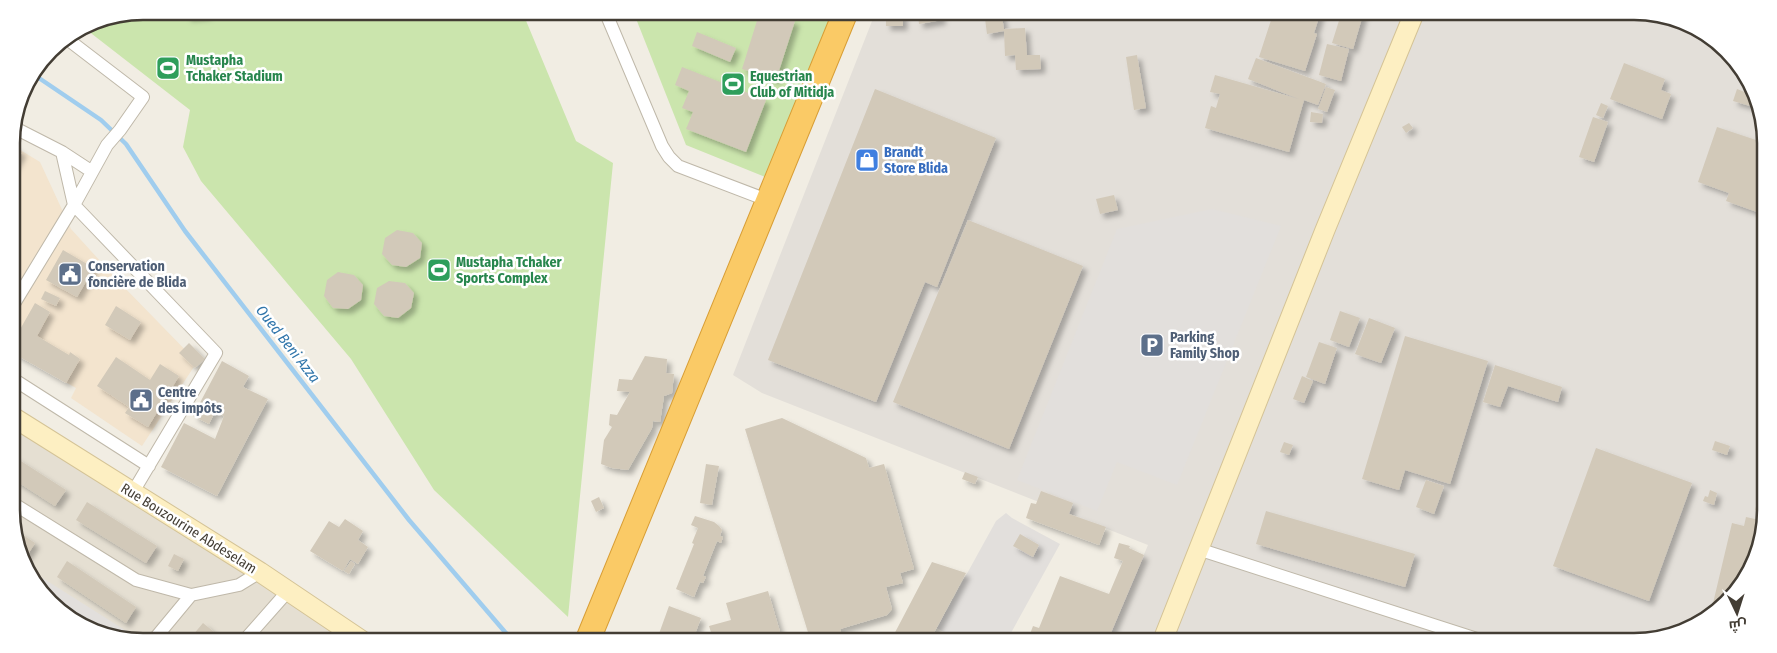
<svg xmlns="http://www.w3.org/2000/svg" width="1777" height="653" font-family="'Fira Sans Condensed',Cairo,sans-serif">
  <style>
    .residential { fill: #e5dfd2 }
    .commercial { fill: #f3e4ce }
    .industrial { fill: #e3dfd9 }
    .green { fill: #cbe5ad }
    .parking { fill: #e2dfdc }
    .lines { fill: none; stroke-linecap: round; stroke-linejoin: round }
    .stream { stroke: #a0cdee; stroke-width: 4.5 }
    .building { fill: #d2c9b9; filter: url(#shadow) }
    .street-casing { stroke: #bfb8a9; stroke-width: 14 }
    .secondary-casing { stroke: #d4c396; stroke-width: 21 }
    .highway-casing { stroke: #d89e36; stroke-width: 26 }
    .street { stroke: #fff; stroke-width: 12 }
    .secondary { stroke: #fdefc2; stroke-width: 19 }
    .highway { stroke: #faca66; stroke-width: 24 }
    .labels { text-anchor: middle; stroke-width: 5; stroke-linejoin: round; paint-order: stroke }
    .leisure-label { font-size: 14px; font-weight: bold; fill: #27864d; stroke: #fff; text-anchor: start }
    .shop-label { font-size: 14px; font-weight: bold; fill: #366cbe; stroke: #fff; text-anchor: start }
    .service-label { font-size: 14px; font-weight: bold; fill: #4e5e75; stroke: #fff; text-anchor: start }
    .street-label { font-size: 14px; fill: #433d34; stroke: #fff }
    .water-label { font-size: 15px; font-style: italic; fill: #3176ab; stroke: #fff }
    .rim { fill: none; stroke: #433d34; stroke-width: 2.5 }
  </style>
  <defs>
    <filter id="shadow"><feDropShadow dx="4.5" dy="4.5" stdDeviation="2.5" flood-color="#0004"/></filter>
  </defs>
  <rect width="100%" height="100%" fill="#f1ede3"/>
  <path class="residential" d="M 13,417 L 364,642 L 143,642 L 101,635 L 44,597 L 14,536 Z"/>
  <path class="commercial" d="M 12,145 L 40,162 L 71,229 L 121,284 L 197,362 L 142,446 L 71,398 L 76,388 L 13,353 Z"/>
  <path class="industrial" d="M 876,11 L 1634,11 L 1676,18 L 1733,56 L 1765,125 L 1766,510 L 1759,552 L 1714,615 L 1643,641 L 1107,642 L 1148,545 L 762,393 L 733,375 Z"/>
  <path class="green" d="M 143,11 L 522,11 L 576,141 L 613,163 L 568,617 L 434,490 L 351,359 L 201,181 L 183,147 L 190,110 L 83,27 L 93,21 Z
    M 633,11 L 835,11 L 765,177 L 686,145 Z"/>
  <path class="parking" d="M 1212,209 L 1281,226 L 1177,485 L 1117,462 L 1097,511 L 1017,480 L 1117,229 Z
    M 1006,513 L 1012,518 L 1060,544 L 1006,642 L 960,642 L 937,628 L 996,521 Z
    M 33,572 L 136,637 L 134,640 L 101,635 L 44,597 L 32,573 Z"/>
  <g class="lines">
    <path class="stream" d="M 33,74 L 101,120 L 126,144 L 185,231 L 409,520 L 505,632 L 515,642"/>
  </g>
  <path class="building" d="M 186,11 L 207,11 L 207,15 L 187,17 Z
    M 760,11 L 795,21 L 776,80 L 742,69 Z
    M 984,11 L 1001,11 L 1004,29 L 1025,28 L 1027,55 L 1040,55 L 1041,69 L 1016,70 L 1015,55 L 1005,56 L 1004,31 L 987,34 Z
    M 1274,11 L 1321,11 L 1314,33 L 1317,34 L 1305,71 L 1259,57 Z
    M 1342,11 L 1364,11 L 1353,49 L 1332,43 Z
    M 940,12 L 942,20 L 919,24 L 918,16 Z
    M 886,14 L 903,14 L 903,26 L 886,26 Z
    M 697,32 L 736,48 L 730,62 L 692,46 Z
    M 1327,44 L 1349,49 L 1341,81 L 1319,75 Z
    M 1137,55 L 1146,108 L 1134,110 L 1126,57 Z
    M 1256,58 L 1326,84 L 1318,105 L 1304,100 L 1289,152 L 1205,128 L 1211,106 L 1216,108 L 1220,94 L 1210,92 L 1215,75 L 1299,99 L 1248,79 Z
    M 1624,63 L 1665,79 L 1661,90 L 1671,94 L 1662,119 L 1610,99 Z
    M 682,67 L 766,100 L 746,152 L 686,129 L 693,112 L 682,108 L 689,91 L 675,85 Z
    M 1326,87 L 1335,90 L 1327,112 L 1318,109 Z
    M 875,89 L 996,138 L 937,287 L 925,282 L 876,402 L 768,360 Z
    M 1737,89 L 1750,94 L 1757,108 L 1733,101 Z
    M 1601,103 L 1608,106 L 1603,118 L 1596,115 Z
    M 1311,112 L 1323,114 L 1322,123 L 1310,122 Z
    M 1593,117 L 1608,122 L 1594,162 L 1579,157 Z
    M 1409,123 L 1413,128 L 1406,133 L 1402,127 Z
    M 1717,127 L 1765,143 L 1765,198 L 1760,213 L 1726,201 L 1729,193 L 1698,182 Z
    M 12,145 L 22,152 L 12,170 Z
    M 1114,195 L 1118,210 L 1100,214 L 1096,199 Z
    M 968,220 L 1083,266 L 1009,449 L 893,402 Z
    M 397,230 L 413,233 L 422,243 L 420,258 L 406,267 L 392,265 L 382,254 L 385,238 Z
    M 63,250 L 94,268 L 77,297 L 46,280 Z
    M 338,272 L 354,275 L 363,285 L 361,300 L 348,309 L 333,308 L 324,296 L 327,280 Z
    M 389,281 L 405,283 L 414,293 L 411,308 L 398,318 L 384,316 L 374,304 L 377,288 Z
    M 45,291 L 60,298 L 56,306 L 41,299 Z
    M 35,303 L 50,312 L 37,336 L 69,355 L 70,352 L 80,359 L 66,383 L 13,353 L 17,343 L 14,340 Z
    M 116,306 L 141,322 L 130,340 L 105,325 Z
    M 1340,311 L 1360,318 L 1349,347 L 1330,340 Z
    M 1369,318 L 1395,328 L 1381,363 L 1355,354 Z
    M 1405,336 L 1488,361 L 1450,484 L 1405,470 L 1399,490 L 1362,479 Z
    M 1319,342 L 1337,348 L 1325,384 L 1306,377 Z
    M 189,343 L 205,359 L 195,368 L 179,353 Z
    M 645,356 L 667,359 L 666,373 L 674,374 L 672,393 L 664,396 L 660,422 L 653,421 L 652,428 L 628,470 L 612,468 L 601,464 L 604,440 L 612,427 L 609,425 L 610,414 L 617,415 L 630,392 L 617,391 L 619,379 L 632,380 Z
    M 116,357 L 150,380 L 160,364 L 179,376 L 148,427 L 125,413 L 129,407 L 97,386 Z
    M 222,361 L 249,376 L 243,387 L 268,399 L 217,496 L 161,467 L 184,423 L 215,439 L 224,416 L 215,412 L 209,424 L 193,416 Z
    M 1495,365 L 1562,387 L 1558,402 L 1508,386 L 1500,407 L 1483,402 Z
    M 1302,376 L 1313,381 L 1304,403 L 1293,399 Z
    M 782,418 L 866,458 L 869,468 L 884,464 L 914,569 L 900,573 L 903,583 L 886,587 L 892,609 L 887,615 L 840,629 L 844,642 L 811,642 L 745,429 Z
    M 1715,441 L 1730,446 L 1727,455 L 1712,450 Z
    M 1284,442 L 1293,445 L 1289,455 L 1280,452 Z
    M 1596,448 L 1692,483 L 1649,601 L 1553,566 Z
    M 13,456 L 66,490 L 55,506 L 13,479 Z
    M 706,464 L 719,466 L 712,505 L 700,503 Z
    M 965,472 L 978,477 L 975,484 L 962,479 Z
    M 1426,480 L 1444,486 L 1434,514 L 1416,507 Z
    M 1761,487 L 1766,489 L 1765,513 L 1755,510 Z
    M 1710,490 L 1717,493 L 1714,505 L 1703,501 L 1705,496 L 1708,497 Z
    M 1041,491 L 1073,503 L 1069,514 L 1106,527 L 1099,545 L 1026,518 L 1031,503 L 1036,504 Z
    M 599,497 L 604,508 L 596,512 L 591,501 Z
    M 87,502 L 157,546 L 146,563 L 76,520 Z
    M 1266,511 L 1415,554 L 1405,587 L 1256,544 Z
    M 695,516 L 714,522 L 719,526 L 722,530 L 720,536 L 723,537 L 721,543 L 717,541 L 703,576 L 706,577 L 703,583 L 700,582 L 694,597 L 676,589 L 694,544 L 692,543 L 698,528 L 691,525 Z
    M 1746,517 L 1764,521 L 1759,552 L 1714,615 L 1710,616 L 1732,523 L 1744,526 Z
    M 345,519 L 363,531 L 358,540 L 368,547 L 358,564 L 350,559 L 343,571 L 310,551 L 329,521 L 339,527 Z
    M 17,531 L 35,543 L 25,559 L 14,536 Z
    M 1020,534 L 1039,545 L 1033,557 L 1013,546 Z
    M 1119,543 L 1130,546 L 1129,548 L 1144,555 L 1107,642 L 1027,642 L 1033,626 L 1039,628 L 1060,576 L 1109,594 L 1123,561 L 1114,558 Z
    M 174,554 L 184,559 L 178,571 L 168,566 Z
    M 67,561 L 136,607 L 126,623 L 57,577 Z
    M 351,561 L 355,564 L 349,574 L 344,571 Z
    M 932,562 L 966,573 L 929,642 L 890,642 Z
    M 768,591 L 783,642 L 739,642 L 738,639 L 731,642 L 714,642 L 709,626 L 731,620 L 726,603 Z
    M 669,606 L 701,618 L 692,642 L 656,642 Z
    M 203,623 L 219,636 L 214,642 L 187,642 Z
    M 278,632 L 290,642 L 270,642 Z"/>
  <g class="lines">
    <g class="street-casing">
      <path id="street" d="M 605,11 L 662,146 L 669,157 L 678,166 L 767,200
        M 13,127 L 62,152 L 91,171
        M 62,152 L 74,205 L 216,353 L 133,492
        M 12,307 L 74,205 L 107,145 L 120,130 L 143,97 L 66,38
        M 13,379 L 149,466
        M 14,504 L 136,580 L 191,595
        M 1198,549 L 1486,642
        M 152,642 L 191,595 L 239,585 L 260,572
        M 243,642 L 288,591"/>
    </g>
    <g class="secondary-casing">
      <path id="secondary" d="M 13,417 L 260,572 L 364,642
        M 1162,642 L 1325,230 L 1415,11"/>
    </g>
    <g class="highway-casing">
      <path id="highway" d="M 587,642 L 846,11"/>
    </g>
    <use href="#street" class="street"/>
    <use href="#secondary" class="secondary"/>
    <use href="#highway" class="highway"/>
  </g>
  <defs>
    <g id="stadium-square" transform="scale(1.25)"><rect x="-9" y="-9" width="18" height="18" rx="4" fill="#2e9e5b" stroke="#fff"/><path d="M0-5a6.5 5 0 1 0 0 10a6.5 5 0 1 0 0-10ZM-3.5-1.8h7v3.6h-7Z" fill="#fff"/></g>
    <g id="shop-square" transform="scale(1.25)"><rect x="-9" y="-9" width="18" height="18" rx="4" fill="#3f7fe0" stroke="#fff"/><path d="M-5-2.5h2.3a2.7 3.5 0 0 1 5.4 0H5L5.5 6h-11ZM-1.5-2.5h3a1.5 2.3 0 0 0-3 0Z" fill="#fff"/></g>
    <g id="civic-square" transform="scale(1.25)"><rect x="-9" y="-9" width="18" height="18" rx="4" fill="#5c6f8a" stroke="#fff"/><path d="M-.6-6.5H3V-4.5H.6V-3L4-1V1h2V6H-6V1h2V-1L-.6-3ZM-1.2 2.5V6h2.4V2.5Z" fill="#fff"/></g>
    <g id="parking-square" transform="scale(1.25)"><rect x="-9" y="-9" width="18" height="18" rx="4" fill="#5c6f8a" stroke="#fff"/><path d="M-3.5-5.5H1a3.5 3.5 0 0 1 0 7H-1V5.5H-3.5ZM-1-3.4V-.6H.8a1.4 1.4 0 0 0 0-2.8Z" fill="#fff"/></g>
  </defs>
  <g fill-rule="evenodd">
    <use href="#stadium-square" x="168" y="68"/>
    <use href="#stadium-square" x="733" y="84"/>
    <use href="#shop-square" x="867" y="160"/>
    <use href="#stadium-square" x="439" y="270"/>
    <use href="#civic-square" x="70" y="274"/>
    <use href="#parking-square" x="1152" y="345"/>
    <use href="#civic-square" x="141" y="400"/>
  </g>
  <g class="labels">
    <g class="leisure-label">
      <text x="186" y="65">Mustapha<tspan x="186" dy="16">Tchaker Stadium</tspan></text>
      <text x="750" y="81">Equestrian<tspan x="750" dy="16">Club of Mitidja</tspan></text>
      <text x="456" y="267">Mustapha Tchaker<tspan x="456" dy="16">Sports Complex</tspan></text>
    </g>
    <g class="shop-label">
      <text x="884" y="157">Brandt<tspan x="884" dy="16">Store Blida</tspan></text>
    </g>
    <g class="service-label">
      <text x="88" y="271">Conservation<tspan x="88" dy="16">foncière de Blida</tspan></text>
      <text x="1170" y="342">Parking<tspan x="1170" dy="16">Family Shop</tspan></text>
      <text x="158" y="397">Centre<tspan x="158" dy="16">des impôts</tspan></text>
    </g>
    <g class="street-label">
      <text transform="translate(189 528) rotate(32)" y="5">Rue Bouzourine Abdeselam</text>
    </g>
    <g class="water-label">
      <text transform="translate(288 344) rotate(52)" y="5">Oued Beni Azza</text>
    </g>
  </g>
  <path d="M0 0H1777V653H0ZM143 20H1634A123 123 0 0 1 1757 143V510A123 123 0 0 1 1634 633H143A123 123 0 0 1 20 510V143A123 123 0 0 1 143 20Z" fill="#fff" fill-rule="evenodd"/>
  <path class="rim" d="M143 20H1634A123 123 0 0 1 1757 143V510A123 123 0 0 1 1634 633H143A123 123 0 0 1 20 510V143A123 123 0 0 1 143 20Z"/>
  <g transform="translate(1737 613) rotate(176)" stroke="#ffffff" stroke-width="4" paint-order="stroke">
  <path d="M0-4L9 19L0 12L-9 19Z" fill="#433d34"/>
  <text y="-8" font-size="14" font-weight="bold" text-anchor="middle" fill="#433d34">ش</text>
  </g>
</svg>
